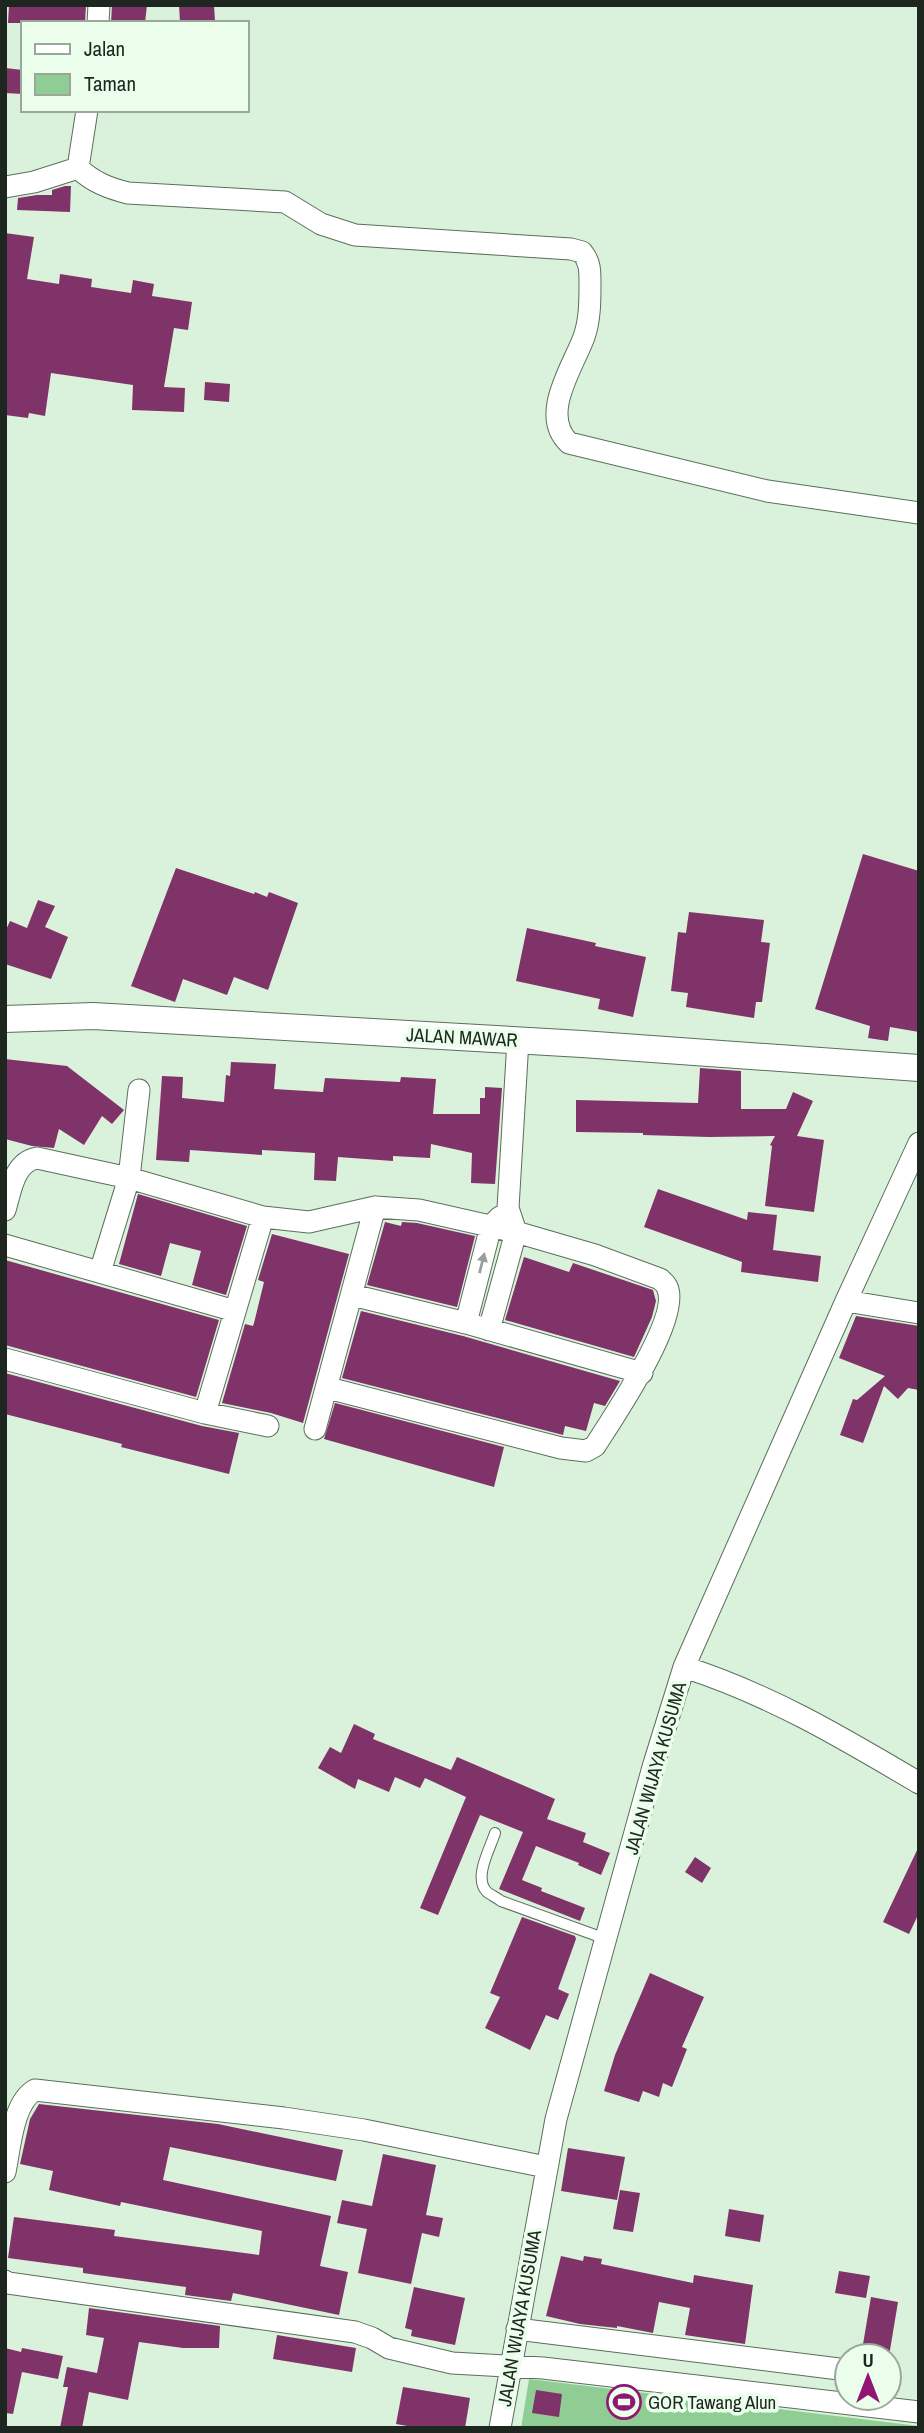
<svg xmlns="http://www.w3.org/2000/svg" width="924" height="2433" font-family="'Archivo Narrow',sans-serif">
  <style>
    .green { fill: #90cd95 }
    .building { fill: #803369 }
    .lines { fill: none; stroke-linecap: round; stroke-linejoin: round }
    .service-casing { stroke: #5a6f5b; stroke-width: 12 }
    .minor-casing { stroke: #5a6f5b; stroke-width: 23 }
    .tertiary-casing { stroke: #5a6f5b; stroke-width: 28 }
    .service { stroke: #fff; stroke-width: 10 }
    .minor { stroke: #fff; stroke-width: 21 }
    .tertiary { stroke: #fff; stroke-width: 26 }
    .oneway { fill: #9a9e9a }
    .labels { text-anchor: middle; stroke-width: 7; stroke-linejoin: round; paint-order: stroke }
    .street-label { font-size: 19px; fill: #1e271f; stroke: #ebfeec }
    .poi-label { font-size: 19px; fill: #1e271f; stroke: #ebfeec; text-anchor: start }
  </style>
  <rect width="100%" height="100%" fill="#daf2db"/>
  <path class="green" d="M 529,2379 L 919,2426 L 919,2428 L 521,2428 Z"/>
  <path class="building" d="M 9,5 L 86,5 L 85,23 L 8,23 Z
    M 112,5 L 147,5 L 145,23 L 111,23 Z
    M 179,5 L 214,5 L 215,21 L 180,23 Z
    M 5,68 L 23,70 L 23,94 L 5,93 Z
    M 65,186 L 71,186 L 70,212 L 17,210 L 18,198 L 37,195 L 52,195 L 52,190 Z
    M 5,233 L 34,237 L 27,279 L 59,284 L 60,274 L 92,279 L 91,287 L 131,293 L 133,280 L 154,284 L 152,296 L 192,302 L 188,330 L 174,328 L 164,387 L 185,388 L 184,412 L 132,410 L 133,385 L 51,373 L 45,416 L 29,413 L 28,418 L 5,415 Z
    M 205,382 L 230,384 L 229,402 L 204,400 Z
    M 863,854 L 919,871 L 919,1032 L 890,1027 L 888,1041 L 868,1038 L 870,1026 L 815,1009 Z
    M 176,868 L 254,894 L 255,892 L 267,897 L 269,892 L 298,903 L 268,990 L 234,977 L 227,995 L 183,979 L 175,1002 L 131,986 Z
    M 38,900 L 55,906 L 45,927 L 68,937 L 51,979 L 5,964 L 5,932 L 10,921 L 27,928 Z
    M 689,912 L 764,920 L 761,942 L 770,943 L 762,1002 L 756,1002 L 754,1018 L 686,1007 L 688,993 L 671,991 L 678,932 L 686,933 Z
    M 527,928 L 596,943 L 595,946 L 646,957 L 633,1017 L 598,1009 L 600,999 L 516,981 Z
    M 5,1059 L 67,1066 L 124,1110 L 112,1124 L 102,1116 L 84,1145 L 59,1129 L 54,1148 L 32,1146 L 5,1139 Z
    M 231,1062 L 276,1064 L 274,1089 L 323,1092 L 325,1078 L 400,1082 L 401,1077 L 436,1079 L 433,1114 L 480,1114 L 480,1098 L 485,1098 L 485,1087 L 502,1088 L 495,1184 L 471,1183 L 472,1153 L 431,1144 L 430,1158 L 393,1156 L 393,1161 L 338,1157 L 336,1181 L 314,1180 L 315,1153 L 262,1150 L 262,1155 L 190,1150 L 189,1162 L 156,1160 L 162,1076 L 183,1077 L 182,1098 L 224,1102 L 226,1075 L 230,1076 Z
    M 700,1068 L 741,1071 L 741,1109 L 786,1109 L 793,1092 L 813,1101 L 797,1136 L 824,1140 L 814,1212 L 765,1206 L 772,1146 L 770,1145 L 775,1136 L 709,1137 L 643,1135 L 643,1133 L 576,1132 L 576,1100 L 698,1103 Z
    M 658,1189 L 747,1220 L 748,1212 L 777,1215 L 773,1250 L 821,1256 L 818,1282 L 741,1272 L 742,1262 L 644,1227 Z
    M 138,1194 L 247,1226 L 226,1295 L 192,1285 L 201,1251 L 170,1243 L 161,1276 L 119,1264 Z
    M 385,1222 L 401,1226 L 402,1222 L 417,1223 L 475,1236 L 457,1307 L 367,1285 Z
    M 272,1234 L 349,1254 L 303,1423 L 271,1413 L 222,1403 L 245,1324 L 253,1326 L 254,1323 L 264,1282 L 258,1280 Z
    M 524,1257 L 569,1272 L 573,1263 L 653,1290 L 656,1301 L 652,1317 L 634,1357 L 505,1320 Z
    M 5,1260 L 219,1320 L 196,1397 L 5,1345 Z
    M 361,1311 L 463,1336 L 620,1381 L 605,1406 L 594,1403 L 586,1431 L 565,1426 L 563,1435 L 342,1378 Z
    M 856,1316 L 919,1326 L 919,1390 L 908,1388 L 898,1399 L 884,1386 L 863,1443 L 840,1435 L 853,1399 L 857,1400 L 885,1376 L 839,1358 Z
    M 5,1373 L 202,1426 L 239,1433 L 229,1474 L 121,1447 L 122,1444 L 5,1414 Z
    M 335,1403 L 504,1447 L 494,1487 L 324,1439 Z
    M 354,1724 L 375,1734 L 373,1739 L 451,1770 L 457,1757 L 555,1799 L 547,1819 L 586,1833 L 583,1842 L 610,1853 L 601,1875 L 578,1865 L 579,1863 L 536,1846 L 522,1880 L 542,1888 L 541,1891 L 585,1908 L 580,1921 L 499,1889 L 523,1832 L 480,1815 L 438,1915 L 420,1908 L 466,1797 L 425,1778 L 420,1788 L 395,1777 L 389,1792 L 358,1779 L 355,1789 L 318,1768 L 330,1747 L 341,1753 Z
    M 919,1846 L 919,1913 L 909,1934 L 883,1922 Z
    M 695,1857 L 711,1868 L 702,1883 L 685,1872 Z
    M 522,1917 L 575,1936 L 576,1939 L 558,1989 L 569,1994 L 558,2020 L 546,2015 L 530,2050 L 485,2028 L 500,1997 L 490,1993 Z
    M 650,1973 L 704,1997 L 682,2047 L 687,2049 L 672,2087 L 663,2083 L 659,2097 L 643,2091 L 639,2102 L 604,2091 L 615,2055 Z
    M 39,2104 L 218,2124 L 343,2150 L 336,2181 L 170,2147 L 163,2180 L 331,2216 L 320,2266 L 348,2272 L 339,2315 L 233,2293 L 231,2301 L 185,2295 L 186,2287 L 83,2273 L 83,2268 L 8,2258 L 14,2217 L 115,2230 L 114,2236 L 259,2255 L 262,2231 L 121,2202 L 120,2206 L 49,2190 L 53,2171 L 20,2164 L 30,2119 Z
    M 568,2148 L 625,2157 L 617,2200 L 561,2191 Z
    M 383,2154 L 436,2165 L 426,2215 L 443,2218 L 439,2237 L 422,2233 L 411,2284 L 358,2273 L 367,2229 L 337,2223 L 342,2200 L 372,2206 Z
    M 620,2190 L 640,2193 L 633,2232 L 613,2229 Z
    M 729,2209 L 764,2215 L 760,2242 L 725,2236 Z
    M 561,2256 L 583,2261 L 584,2256 L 602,2259 L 601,2264 L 693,2283 L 694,2275 L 753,2285 L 745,2344 L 685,2335 L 690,2308 L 659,2302 L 653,2333 L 617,2326 L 617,2328 L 580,2324 L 546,2316 Z
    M 839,2271 L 870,2276 L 866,2298 L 835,2293 Z
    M 414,2287 L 465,2298 L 455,2345 L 411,2336 L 412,2330 L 405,2328 Z
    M 871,2297 L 898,2302 L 889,2356 L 861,2356 Z
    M 89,2308 L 220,2326 L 219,2348 L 183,2348 L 139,2342 L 128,2400 L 89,2392 L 82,2428 L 60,2428 L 68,2387 L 63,2387 L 67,2367 L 97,2373 L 104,2338 L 86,2335 Z
    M 277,2335 L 356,2348 L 352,2372 L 273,2359 Z
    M 5,2348 L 21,2352 L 22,2348 L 63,2356 L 58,2379 L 22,2372 L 13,2414 L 5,2413 Z
    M 403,2387 L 470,2398 L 465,2428 L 419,2428 L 396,2424 Z
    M 536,2390 L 562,2394 L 559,2417 L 532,2413 Z"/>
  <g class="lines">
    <g class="service-casing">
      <path id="service" d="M 495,1833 C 490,1849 473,1878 487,1892 C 491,1895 497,1898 501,1901 L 606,1939"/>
    </g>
    <g class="minor-casing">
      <path id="minor" d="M 98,23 L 99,5
        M 78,168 C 93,182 108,188 128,193 L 285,202 L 321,224 L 355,235 L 571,249 L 582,252 C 590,262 590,270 590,283 C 590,301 590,320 584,337 C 573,367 539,415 569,443 L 767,491 L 919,513
        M 5,187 L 34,182 L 78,168 L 87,110
        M 5,1210 C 11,1190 14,1162 37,1158 L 129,1178 L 263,1217 L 309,1222 L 375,1207 L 419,1210 L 516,1232 L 595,1255 L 660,1279 C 662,1281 666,1284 667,1287 C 682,1317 612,1419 595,1446 L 586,1451 L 561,1448 L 328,1388
        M 5,1245 L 235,1311
        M 100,1272 L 129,1178 L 139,1090
        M 352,1295 L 466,1323 L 642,1373
        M 846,1301 L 919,1313
        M 466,1323 L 491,1226 L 500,1217
        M 489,1330 L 516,1232 L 508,1208 L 518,1040
        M 5,1359 L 205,1413 L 268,1426
        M 205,1413 L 263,1217
        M 315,1429 L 375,1207
        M 684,1667 C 769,1694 843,1738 919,1783
        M 5,2172 C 10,2148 13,2102 35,2090 L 284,2118 L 364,2130 L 546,2167
        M 5,2281 L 8,2283 L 355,2332 L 372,2338 L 389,2348 L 452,2363 L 543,2368 L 919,2412
        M 517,2329 L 847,2370
        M 500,2428 L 556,2119 L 653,1767 L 684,1667 L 846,1301 L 919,1143"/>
    </g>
    <g class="tertiary-casing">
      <path id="tertiary" d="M 5,1019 L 93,1016 L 582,1044 L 919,1068"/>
    </g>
    <use href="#service" class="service"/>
    <use href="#minor" class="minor"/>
    <use href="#tertiary" class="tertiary"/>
  </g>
  <defs><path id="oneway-solid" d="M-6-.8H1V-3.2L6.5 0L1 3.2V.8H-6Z" transform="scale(1.75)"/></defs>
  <use class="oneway" href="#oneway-solid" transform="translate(482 1263) rotate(-76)"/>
  <defs>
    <g id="stadium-ring" transform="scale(1.75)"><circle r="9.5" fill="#ebfeec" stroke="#911673" stroke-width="1.5"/><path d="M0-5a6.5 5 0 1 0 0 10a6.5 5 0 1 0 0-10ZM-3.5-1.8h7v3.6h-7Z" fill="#911673"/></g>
  </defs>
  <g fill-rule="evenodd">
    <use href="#stadium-ring" x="624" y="2402"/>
  </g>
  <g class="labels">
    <g class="street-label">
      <text transform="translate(462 1037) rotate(3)" y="7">JALAN MAWAR</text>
      <text transform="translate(655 1768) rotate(-74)" y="7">JALAN WIJAYA KUSUMA</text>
      <text transform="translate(519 2318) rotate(-80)" y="7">JALAN WIJAYA KUSUMA</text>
    </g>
    <g class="poi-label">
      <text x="648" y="2409">GOR Tawang Alun</text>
    </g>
  </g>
  <rect width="924" height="2433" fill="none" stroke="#1e271f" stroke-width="14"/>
  <rect x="21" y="21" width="228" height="91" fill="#ebfeec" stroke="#99a89a" stroke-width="2"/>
  <rect x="35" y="44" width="35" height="10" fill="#ffffff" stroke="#99a89a" stroke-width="2"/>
  <text x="84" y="56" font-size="21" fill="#1e271f">Jalan</text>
  <rect x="35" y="74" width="35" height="21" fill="#90cd95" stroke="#99a89a" stroke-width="2"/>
  <text x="84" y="91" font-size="21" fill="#1e271f">Taman</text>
  <g transform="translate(868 2377)"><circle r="33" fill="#ebfeec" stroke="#99a89a" stroke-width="2"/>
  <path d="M0-5L12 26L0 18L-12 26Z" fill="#911673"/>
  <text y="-10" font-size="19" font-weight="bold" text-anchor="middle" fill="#1e271f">U</text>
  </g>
</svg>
